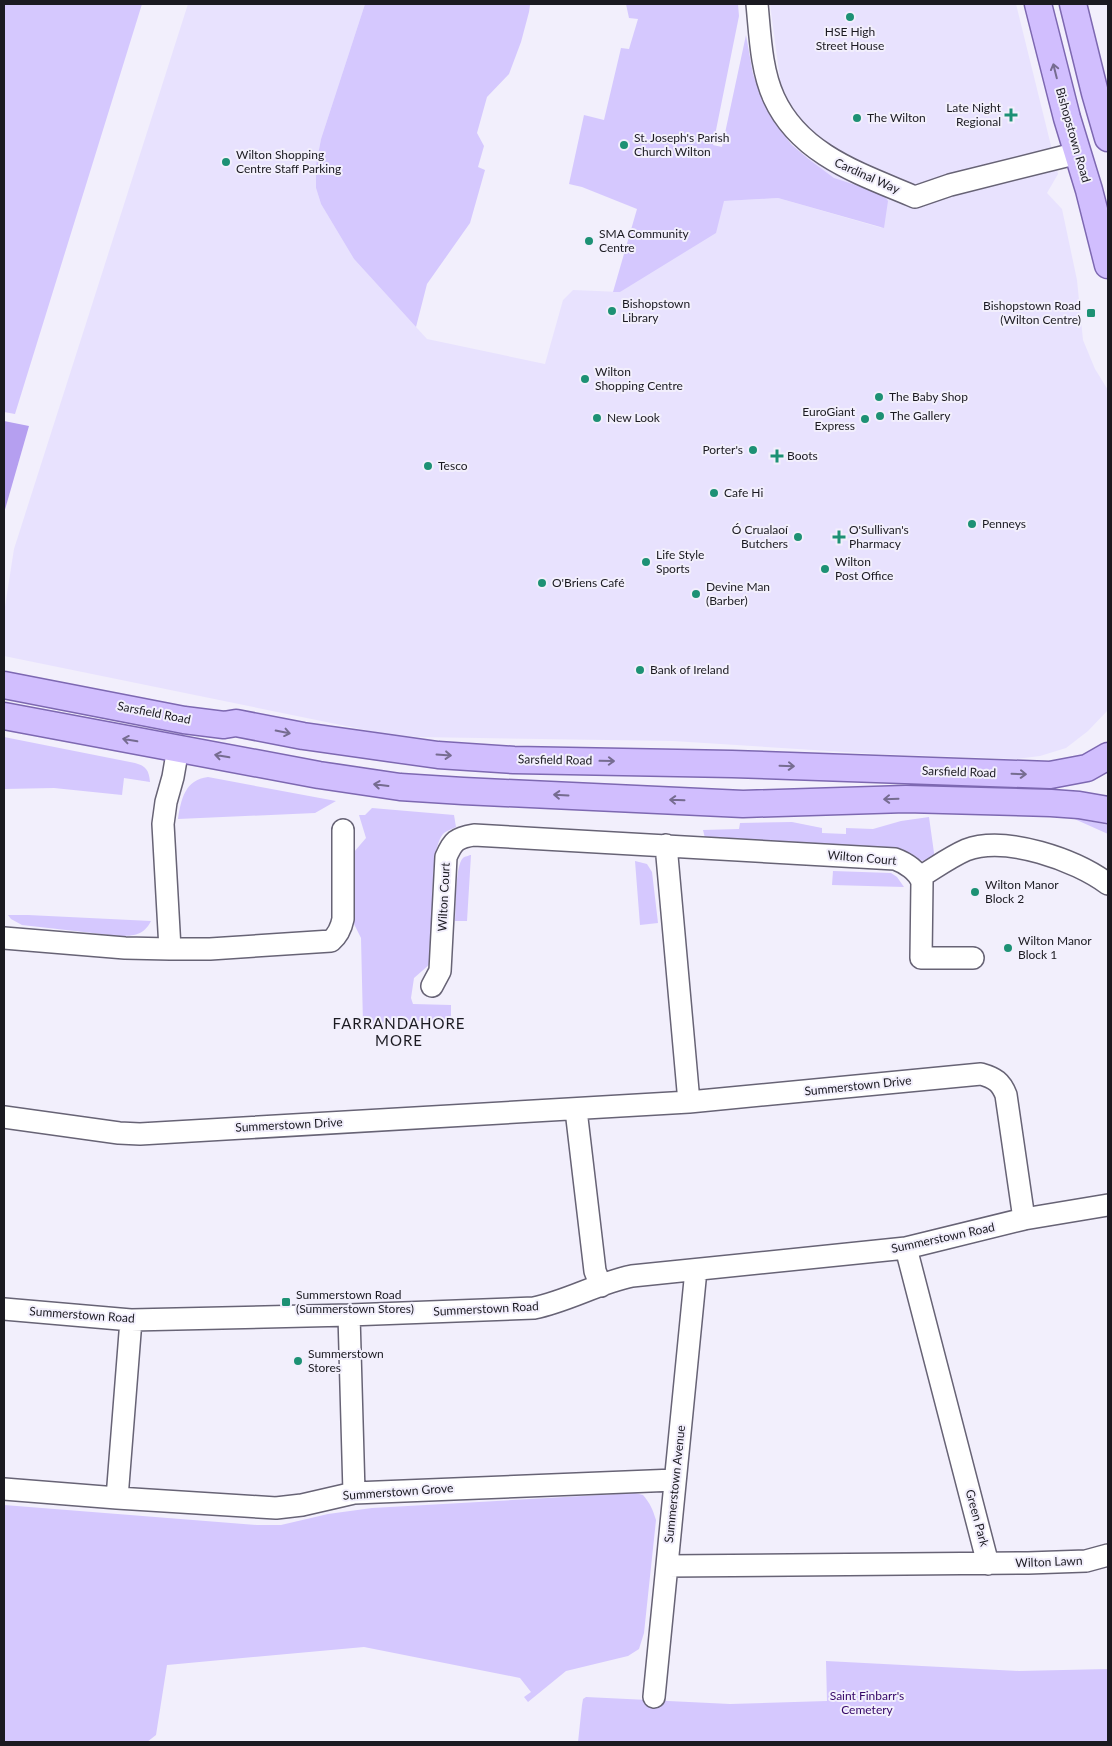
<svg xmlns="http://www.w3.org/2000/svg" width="1112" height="1746" font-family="Lato,sans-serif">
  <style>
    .built { fill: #e8e2fe }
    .green { fill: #d5c8fe }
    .forest { fill: #b59ff0 }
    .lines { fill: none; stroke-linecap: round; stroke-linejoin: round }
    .minor-casing { stroke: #676375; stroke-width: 24 }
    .major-casing { stroke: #7d68b1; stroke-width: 29 }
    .minor { stroke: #fff; stroke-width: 21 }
    .major { stroke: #d1befe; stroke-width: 26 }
    .oneway { stroke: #766c90 }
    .poi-dot { fill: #1d9174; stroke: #f2effc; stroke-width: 2 }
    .labels { text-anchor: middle; stroke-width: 4; stroke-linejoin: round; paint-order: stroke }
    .poi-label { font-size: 12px; fill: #1b1a21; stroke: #f2effc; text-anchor: start }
    .street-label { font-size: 12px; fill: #1b1a21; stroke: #f2effc }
    .park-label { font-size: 12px; fill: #340667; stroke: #f2effc }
    .quarter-label { font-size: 15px; letter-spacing: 1px; fill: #1b1a21; stroke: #f2effc }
  </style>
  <rect width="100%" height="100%" fill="#f2effc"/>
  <path class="built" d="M 188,4 L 365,4 L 321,139 L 316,165 L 316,188 L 321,204 L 354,259 L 427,339 L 545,364 L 563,300 L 573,290 L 620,292 L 724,201 L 778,198 L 882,228 L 819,183 L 782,94 L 770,4 L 1016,4 L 1058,174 L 1047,193 L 1062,209 L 1077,280 L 1083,340 L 1095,369 L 1108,390 L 1108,710 L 1088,731 L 1066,748 L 1040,756 L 1016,759 L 876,754 L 673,741 L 417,737 L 385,734 L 4,656 L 4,613 L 14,549 Z"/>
  <path class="green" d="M 4,4 L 142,4 L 15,414 L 4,412 Z
    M 365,4 L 530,5 L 529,12 L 521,42 L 509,74 L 487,97 L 477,133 L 484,146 L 478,167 L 485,170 L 470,223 L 427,284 L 416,327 L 354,259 L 321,204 L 316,188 L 316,165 L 321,139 Z
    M 626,4 L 738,4 L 739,16 L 713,145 L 722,147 L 746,35 L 753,74 L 761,94 L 776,125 L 792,145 L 811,161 L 834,178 L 883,194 L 888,201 L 884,228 L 778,198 L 724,201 L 716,233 L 620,292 L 613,292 L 637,209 L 582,187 L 569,184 L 584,115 L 604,120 L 621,48 L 629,49 L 638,19 L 629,18 Z
    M 4,737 L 135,763 C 146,766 149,770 150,782 L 124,778 L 122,795 L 54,788 L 4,789 Z
    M 208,777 L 336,801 L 315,813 L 178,819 C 181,799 185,780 208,777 Z
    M 372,808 L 454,815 L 456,827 C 450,830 444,831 441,837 C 429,857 433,932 433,958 L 430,964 L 414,978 L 411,998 L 413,1004 L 451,1005 L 451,1019 L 363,1024 L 361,938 L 353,922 L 354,852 L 366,838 L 359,815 L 365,815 Z
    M 929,817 L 935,860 L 931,863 L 916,859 L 893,848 L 705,838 L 703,830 L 739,829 L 740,823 L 792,822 L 822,828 L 822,833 L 846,834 L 846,828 L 873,829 L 901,821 Z
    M 1070,817 L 1108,825 L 1108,834 Z
    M 471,855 L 467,921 L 455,921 C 456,909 455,865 463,858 C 464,857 470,855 471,855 Z
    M 635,861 L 647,864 L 652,872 L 658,923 L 640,925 Z
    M 833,871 L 891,873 L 897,877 L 904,887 L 832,885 Z
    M 8,915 L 28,915 L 151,921 C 144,935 134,936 119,936 L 22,925 L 11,919 Z
    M 635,1493 L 643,1495 C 650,1503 653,1510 656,1520 L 644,1633 L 639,1649 L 628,1656 L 566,1671 L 528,1702 L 524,1697 L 531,1692 L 520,1678 L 364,1647 L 167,1665 L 156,1735 L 147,1742 L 4,1742 L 4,1505 L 257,1525 L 281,1525 L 328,1514 L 372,1508 Z
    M 826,1661 L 1019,1671 L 1108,1669 L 1108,1742 L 578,1742 L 582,1705 L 583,1699 L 586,1697 L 730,1704 L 827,1701 Z"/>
  <path class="forest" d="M 4,421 L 29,426 L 4,513 Z"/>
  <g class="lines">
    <g class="minor-casing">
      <path id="minor" d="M 757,4 C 760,34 761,70 774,98 C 800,155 861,174 915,197 L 950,185 L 1078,153
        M 178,748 L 173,777 L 166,802 L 163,824 L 170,949 L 210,949 L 331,941 C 338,935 341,929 343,919 L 343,830
        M 666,845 L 689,1102
        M 920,877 C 935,868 950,857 966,850 C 1006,835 1076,860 1108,884
        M 4,938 L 125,948 L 170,949
        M 432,986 L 440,971 L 446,857 C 453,841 456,838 474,835 L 895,859 C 906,863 918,871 922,882 L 921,958 L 973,958
        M 576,1110 L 595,1271 L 601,1286
        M 4,1117 L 119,1133 L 140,1134 L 689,1102 L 981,1074 C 995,1078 1001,1082 1006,1095 L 1024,1219
        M 906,1248 L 988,1564
        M 4,1309 L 131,1320 L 349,1315 L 534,1308 C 568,1301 598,1283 632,1276 L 906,1248 L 1024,1219 L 1108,1205
        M 349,1315 L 354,1493
        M 4,1489 L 117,1498 L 276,1508 L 302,1505 L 354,1493 L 675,1480
        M 117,1498 L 131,1320
        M 667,1566 L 1028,1563 L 1086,1561 L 1108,1555
        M 654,1697 L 696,1270"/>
    </g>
    <g class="major-casing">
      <path id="major" d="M 1038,4 L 1067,118 L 1089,190 L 1108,265
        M 1073,4 L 1095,93 L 1108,138
        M 4,685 L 184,720 L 224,725 L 236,723 L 303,736 L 438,755 L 514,760 L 732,764 L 1050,775 L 1087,768 L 1108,756
        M 4,716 L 319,775 L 400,787 L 463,791 L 743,804 L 906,799 L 1051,803 L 1079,805 L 1108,810"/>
    </g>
    <use href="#minor" class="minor"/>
    <use href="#major" class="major"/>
  </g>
  <defs><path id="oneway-shaft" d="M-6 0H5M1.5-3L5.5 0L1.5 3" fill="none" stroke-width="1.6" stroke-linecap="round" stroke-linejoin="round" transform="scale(1.25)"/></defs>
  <g class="oneway">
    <use href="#oneway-shaft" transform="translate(1055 71) rotate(-104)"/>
    <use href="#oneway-shaft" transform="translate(283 732) rotate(11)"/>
    <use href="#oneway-shaft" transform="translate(130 740) rotate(-170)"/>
    <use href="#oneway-shaft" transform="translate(444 755) rotate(4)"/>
    <use href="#oneway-shaft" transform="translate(222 756) rotate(-170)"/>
    <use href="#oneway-shaft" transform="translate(607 761) rotate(1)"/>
    <use href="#oneway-shaft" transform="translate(787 766) rotate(2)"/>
    <use href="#oneway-shaft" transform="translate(1019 774) rotate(2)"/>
    <use href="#oneway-shaft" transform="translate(381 785) rotate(-173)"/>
    <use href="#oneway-shaft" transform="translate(561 795) rotate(-177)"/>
    <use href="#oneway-shaft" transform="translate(891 799) rotate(178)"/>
    <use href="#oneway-shaft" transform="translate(677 800) rotate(-178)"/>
  </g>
  <g class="poi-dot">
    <circle cx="850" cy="17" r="5"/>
    <path d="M1008.5 107.5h5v5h5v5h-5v5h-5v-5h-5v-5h5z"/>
    <circle cx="857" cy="118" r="5"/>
    <circle cx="624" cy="145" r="5"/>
    <circle cx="226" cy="162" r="5"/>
    <circle cx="589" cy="241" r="5"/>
    <circle cx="612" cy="311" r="5"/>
    <rect x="1086" y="308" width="10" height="10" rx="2.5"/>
    <circle cx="585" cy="379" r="5"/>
    <circle cx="879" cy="397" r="5"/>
    <circle cx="880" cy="416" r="5"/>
    <circle cx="597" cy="418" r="5"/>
    <circle cx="865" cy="419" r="5"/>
    <circle cx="753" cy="450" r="5"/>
    <path d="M774.5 448.5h5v5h5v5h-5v5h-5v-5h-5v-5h5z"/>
    <circle cx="428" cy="466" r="5"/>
    <circle cx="714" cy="493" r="5"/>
    <circle cx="972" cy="524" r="5"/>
    <circle cx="798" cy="537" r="5"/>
    <path d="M836.5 529.5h5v5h5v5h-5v5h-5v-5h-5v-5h5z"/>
    <circle cx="646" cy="562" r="5"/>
    <circle cx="825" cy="569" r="5"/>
    <circle cx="542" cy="583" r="5"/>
    <circle cx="696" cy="594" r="5"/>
    <circle cx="640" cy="670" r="5"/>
    <circle cx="975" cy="892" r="5"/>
    <circle cx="1008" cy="948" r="5"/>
    <rect x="281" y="1297" width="10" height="10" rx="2.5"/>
    <circle cx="298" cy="1361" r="5"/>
  </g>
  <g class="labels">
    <g class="poi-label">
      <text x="850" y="36" text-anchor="middle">HSE High<tspan x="850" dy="14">Street House</tspan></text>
      <text x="1001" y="112" text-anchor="end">Late Night<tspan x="1001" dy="14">Regional</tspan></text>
      <text x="867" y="122">The Wilton</text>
      <text x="634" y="142">St. Joseph's Parish<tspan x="634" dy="14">Church Wilton</tspan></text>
      <text x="236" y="159">Wilton Shopping<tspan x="236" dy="14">Centre Staff Parking</tspan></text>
      <text x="599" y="238">SMA Community<tspan x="599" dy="14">Centre</tspan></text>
      <text x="622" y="308">Bishopstown<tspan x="622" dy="14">Library</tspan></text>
      <text x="1081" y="310" text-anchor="end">Bishopstown Road<tspan x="1081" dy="14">(Wilton Centre)</tspan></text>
      <text x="595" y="376">Wilton<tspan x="595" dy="14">Shopping Centre</tspan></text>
      <text x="889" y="401">The Baby Shop</text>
      <text x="855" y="416" text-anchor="end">EuroGiant<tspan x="855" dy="14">Express</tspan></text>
      <text x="890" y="420">The Gallery</text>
      <text x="607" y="422">New Look</text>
      <text x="743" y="454" text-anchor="end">Porter's</text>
      <text x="787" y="460">Boots</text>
      <text x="438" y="470">Tesco</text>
      <text x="724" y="497">Cafe Hi</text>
      <text x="982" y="528">Penneys</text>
      <text x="788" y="534" text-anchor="end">Ó Crualaoí<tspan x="788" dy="14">Butchers</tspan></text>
      <text x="849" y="534">O'Sullivan's<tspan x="849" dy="14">Pharmacy</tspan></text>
      <text x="656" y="559">Life Style<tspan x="656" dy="14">Sports</tspan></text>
      <text x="835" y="566">Wilton<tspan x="835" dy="14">Post Office</tspan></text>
      <text x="552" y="587">O'Briens Café</text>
      <text x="706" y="591">Devine Man<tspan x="706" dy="14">(Barber)</tspan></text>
      <text x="650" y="674">Bank of Ireland</text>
      <text x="985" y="889">Wilton Manor<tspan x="985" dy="14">Block 2</tspan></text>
      <text x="1018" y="945">Wilton Manor<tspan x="1018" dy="14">Block 1</tspan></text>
      <text x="296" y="1299">Summerstown Road<tspan x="296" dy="14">(Summerstown Stores)</tspan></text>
      <text x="308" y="1358">Summerstown<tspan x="308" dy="14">Stores</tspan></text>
    </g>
    <g class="street-label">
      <text transform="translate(1073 135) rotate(74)" y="4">Bishopstown Road</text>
      <text transform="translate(867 176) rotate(24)" y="4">Cardinal Way</text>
      <text transform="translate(154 713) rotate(11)" y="4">Sarsfield Road</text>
      <text transform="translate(555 760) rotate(1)" y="4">Sarsfield Road</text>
      <text transform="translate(959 772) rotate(2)" y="4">Sarsfield Road</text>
      <text transform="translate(862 858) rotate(5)" y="4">Wilton Court</text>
      <text transform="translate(444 897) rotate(-87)" y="4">Wilton Court</text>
      <text transform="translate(858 1086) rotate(-6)" y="4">Summerstown Drive</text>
      <text transform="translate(289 1125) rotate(-3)" y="4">Summerstown Drive</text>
      <text transform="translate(943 1238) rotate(-12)" y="4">Summerstown Road</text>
      <text transform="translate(486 1309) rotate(-3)" y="4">Summerstown Road</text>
      <text transform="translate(82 1315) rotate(4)" y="4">Summerstown Road</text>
      <text transform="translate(675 1484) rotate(-84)" y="4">Summerstown Avenue</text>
      <text transform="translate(398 1492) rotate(-4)" y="4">Summerstown Grove</text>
      <text transform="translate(977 1518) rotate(75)" y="4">Green Park</text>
      <text transform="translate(1049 1562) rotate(-2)" y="4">Wilton Lawn</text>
    </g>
    <g class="park-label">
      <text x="867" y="1700">Saint Finbarr's<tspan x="867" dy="14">Cemetery</tspan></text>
    </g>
    <g class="quarter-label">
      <text x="399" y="1029">FARRANDAHORE<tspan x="399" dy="17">MORE</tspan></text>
    </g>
  </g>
  <rect width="1112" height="1746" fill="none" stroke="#1b1a21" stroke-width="10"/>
</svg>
